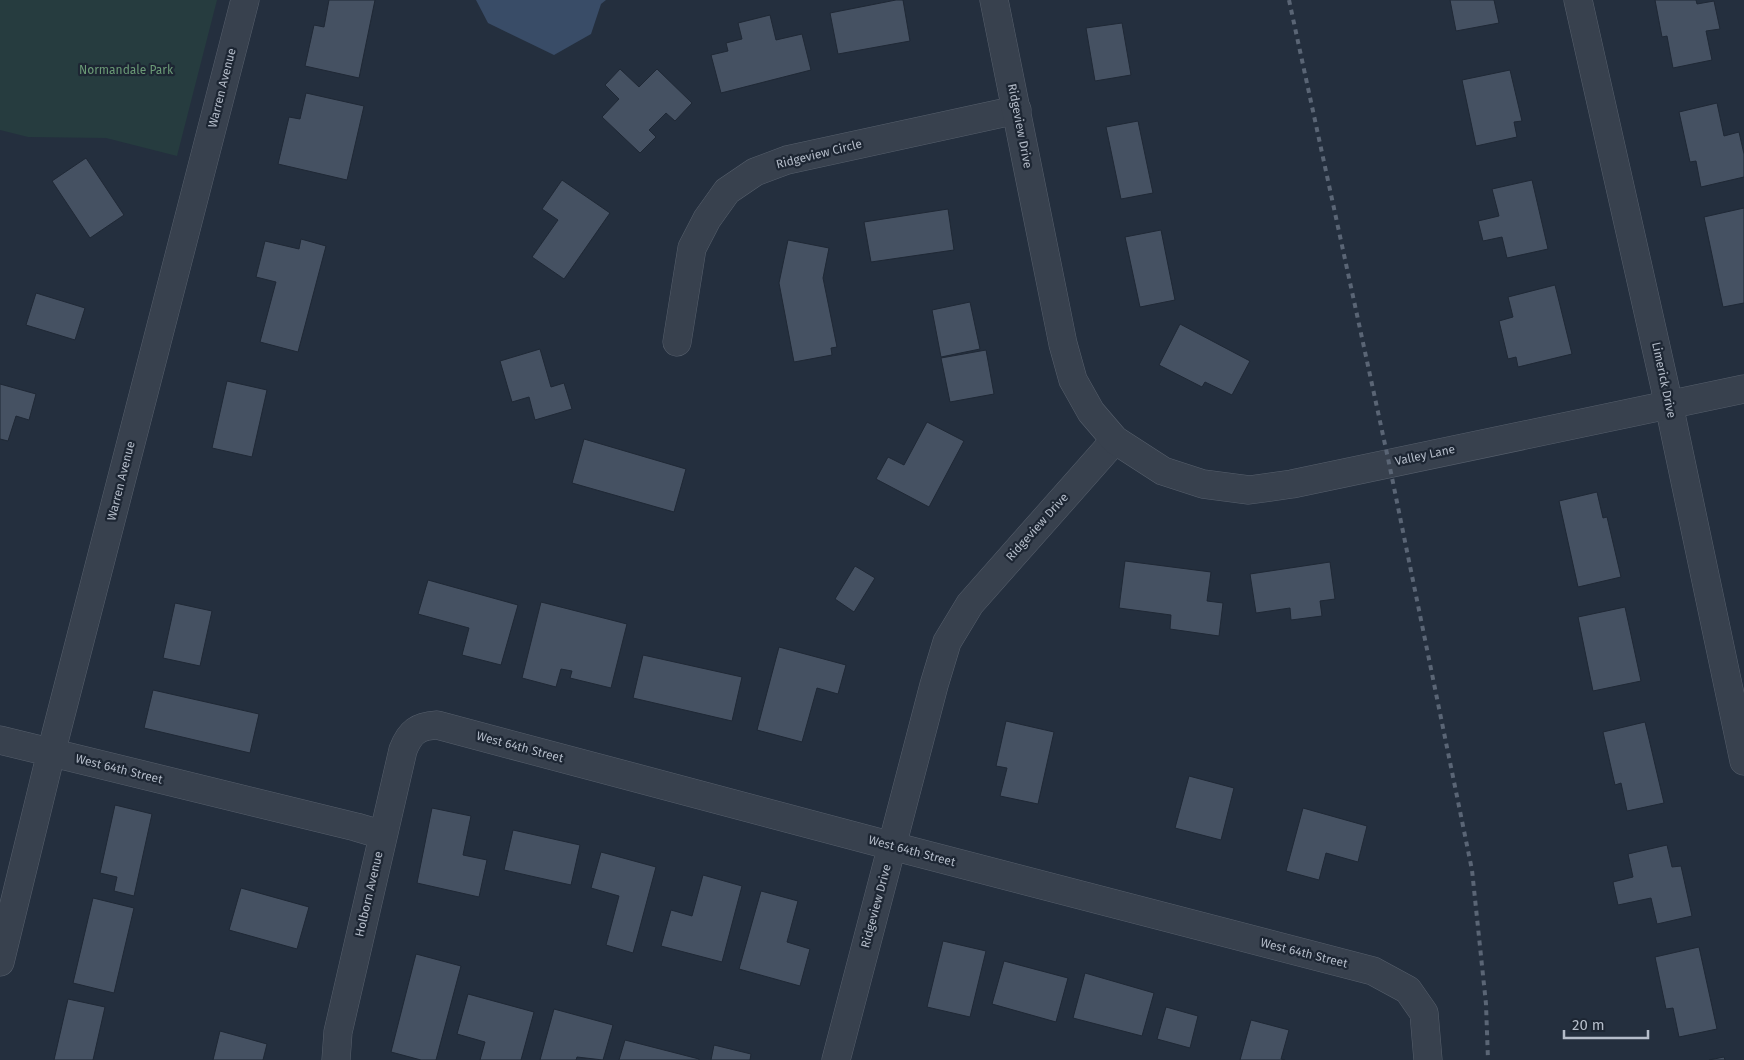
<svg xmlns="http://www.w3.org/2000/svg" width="1744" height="1060" font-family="'Fira Sans',sans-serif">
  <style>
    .green { fill: #263c3f }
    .water { fill: #394c67 }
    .building { fill: #455162; stroke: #1f2835 }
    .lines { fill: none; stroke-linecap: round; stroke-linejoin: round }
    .minor-casing { stroke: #565f6c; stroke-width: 29 }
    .tertiary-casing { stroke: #565f6c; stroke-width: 29 }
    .minor { stroke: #38414e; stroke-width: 28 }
    .tertiary { stroke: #38414e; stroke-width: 28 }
    .rail { stroke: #5a6575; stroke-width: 4; stroke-dasharray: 5 5; stroke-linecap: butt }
    .labels { text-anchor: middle; stroke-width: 4.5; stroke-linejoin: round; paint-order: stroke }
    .park-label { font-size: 12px; fill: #6b9a76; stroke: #1d2633 }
    .street-label { font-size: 12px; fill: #b4bcc9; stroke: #1d2633 }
  </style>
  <rect width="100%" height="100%" fill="#242f3e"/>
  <path class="green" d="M 0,0 L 217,0 L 177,156 L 106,138 L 28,137 L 0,130 Z"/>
  <path class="water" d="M 476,0 L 606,0 L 601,4 L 591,34 L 554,55 L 488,23 Z"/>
  <path class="building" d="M 329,0 L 375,0 L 359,78 L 305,66 L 314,25 L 324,27 Z
    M 896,0 L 903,0 L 910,41 L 838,54 L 830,13 Z
    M 1450,0 L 1494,0 L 1499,23 L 1456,31 Z
    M 1655,0 L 1696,0 L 1697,4 L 1714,1 L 1720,29 L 1706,31 L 1712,60 L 1673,68 L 1667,36 L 1662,37 Z
    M 770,15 L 776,40 L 802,34 L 811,70 L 721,93 L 711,55 L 728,51 L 726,43 L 742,39 L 738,23 Z
    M 1122,23 L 1131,75 L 1095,81 L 1086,28 Z
    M 620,69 L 639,87 L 657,69 L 692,103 L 675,121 L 666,113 L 649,130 L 656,137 L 640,153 L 602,117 L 619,99 L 605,85 Z
    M 1510,70 L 1522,121 L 1514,122 L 1517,137 L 1476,146 L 1462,80 Z
    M 306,93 L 364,106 L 347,180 L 278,164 L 289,117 L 300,119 Z
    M 1717,103 L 1724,136 L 1739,132 L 1744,154 L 1744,177 L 1701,187 L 1696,161 L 1690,162 L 1679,112 Z
    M 1138,121 L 1153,193 L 1121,199 L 1106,127 Z
    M 86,158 L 124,215 L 90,238 L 52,181 Z
    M 562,180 L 610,213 L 564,279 L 532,257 L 558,220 L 542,209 Z
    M 1532,180 L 1548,249 L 1507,258 L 1502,237 L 1483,241 L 1478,221 L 1499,216 L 1492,189 Z
    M 1744,208 L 1744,303 L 1723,307 L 1704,217 Z
    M 948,209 L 954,250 L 871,262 L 864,222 Z
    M 1161,230 L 1175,300 L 1140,307 L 1125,237 Z
    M 301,239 L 326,246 L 298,352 L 260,342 L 276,282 L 256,277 L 265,241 L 299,249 Z
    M 788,240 L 829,248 L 823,278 L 837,347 L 831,348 L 832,355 L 794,362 L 779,283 Z
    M 1555,285 L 1572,354 L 1518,367 L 1516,357 L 1508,359 L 1499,321 L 1513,317 L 1508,297 Z
    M 36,293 L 85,308 L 75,340 L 26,325 Z
    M 970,302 L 980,349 L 941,357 L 932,310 Z
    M 1180,324 L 1250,361 L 1232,395 L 1205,382 L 1202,387 L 1159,365 Z
    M 540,349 L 551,387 L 564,383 L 572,409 L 535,420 L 529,397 L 512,402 L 500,361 Z
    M 986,350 L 994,394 L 950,402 L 941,358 Z
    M 227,381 L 267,390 L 252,457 L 212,448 Z
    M 0,384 L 36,394 L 29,420 L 16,416 L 8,441 L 0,439 Z
    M 927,422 L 964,441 L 929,507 L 876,479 L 888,457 L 904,465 Z
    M 584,439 L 686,469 L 674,512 L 572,483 Z
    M 1597,492 L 1603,518 L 1607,517 L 1621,577 L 1578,587 L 1559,501 Z
    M 1125,561 L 1211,572 L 1207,601 L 1223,603 L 1219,636 L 1170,629 L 1171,615 L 1119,608 Z
    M 1330,562 L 1335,599 L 1320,601 L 1322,616 L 1291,620 L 1290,608 L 1256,613 L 1250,574 Z
    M 855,566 L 875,578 L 854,612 L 835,599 Z
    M 428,580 L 518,605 L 501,665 L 462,655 L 469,628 L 418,614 Z
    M 541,602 L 627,624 L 611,688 L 570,678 L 572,671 L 561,669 L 556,687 L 522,678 Z
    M 175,603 L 212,611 L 200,666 L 163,658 Z
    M 1625,607 L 1641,681 L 1593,691 L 1578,617 Z
    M 779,647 L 846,665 L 838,694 L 817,688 L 802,742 L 757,730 Z
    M 643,655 L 742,677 L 732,721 L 633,698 Z
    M 153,690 L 259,714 L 250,753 L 144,728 Z
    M 1006,721 L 1054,732 L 1038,804 L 1000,796 L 1007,768 L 996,766 Z
    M 1645,722 L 1664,803 L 1627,811 L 1621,783 L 1615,785 L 1603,732 Z
    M 1189,776 L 1234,788 L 1221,840 L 1175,828 Z
    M 115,805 L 152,814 L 134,896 L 114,891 L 117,877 L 100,873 Z
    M 432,808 L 471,816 L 463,855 L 487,860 L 479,897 L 417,883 Z
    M 1303,808 L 1367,826 L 1358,862 L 1326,853 L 1319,880 L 1286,871 Z
    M 513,830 L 580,845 L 571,885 L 504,870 Z
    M 1667,845 L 1672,867 L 1681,866 L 1692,916 L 1657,924 L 1651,898 L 1618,905 L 1613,882 L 1633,877 L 1628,854 Z
    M 601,852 L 656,867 L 633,953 L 606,945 L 619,896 L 591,888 Z
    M 703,875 L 742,886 L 722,962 L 661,946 L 671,910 L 692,916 Z
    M 241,888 L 309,907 L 297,949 L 229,930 Z
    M 761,891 L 798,901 L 787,942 L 810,949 L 800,986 L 739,969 Z
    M 93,898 L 134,908 L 114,993 L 73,983 Z
    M 943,941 L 986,951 L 970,1017 L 927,1007 Z
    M 1699,947 L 1717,1029 L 1679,1037 L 1673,1008 L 1666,1009 L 1655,957 Z
    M 416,954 L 461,966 L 436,1060 L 421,1060 L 391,1052 Z
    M 1004,961 L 1068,978 L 1056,1022 L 992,1004 Z
    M 1085,973 L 1154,993 L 1142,1036 L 1073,1018 Z
    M 468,994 L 534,1012 L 521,1060 L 480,1060 L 485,1042 L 457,1034 Z
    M 68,999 L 105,1007 L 93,1060 L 54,1060 Z
    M 1166,1007 L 1198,1016 L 1190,1048 L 1157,1039 Z
    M 554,1009 L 613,1025 L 603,1060 L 577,1057 L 576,1060 L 540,1060 Z
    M 1251,1020 L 1289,1030 L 1281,1059 L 1285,1060 L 1240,1060 Z
    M 220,1031 L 267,1044 L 263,1060 L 213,1060 Z
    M 625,1040 L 699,1059 L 699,1060 L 619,1060 Z
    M 714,1045 L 751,1054 L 750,1060 L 711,1060 Z
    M 1724,1057 L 1725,1060 L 1709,1060 Z"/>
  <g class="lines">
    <g class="minor-casing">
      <path id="minor" d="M 1578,0 L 1669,405 L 1744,761
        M 677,342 L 692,248 L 707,219 L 727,191 L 755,172 L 787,160 L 1017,110
        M 0,740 L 356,827 L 383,835
        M 0,962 L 51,753 L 245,0
        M 336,1060 L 338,1032 L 403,750 C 410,732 418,726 437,725 L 892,846 L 1373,971 L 1408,990 L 1424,1013 L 1428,1060
        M 836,1060 L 934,685 L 947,642 L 970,604 L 1115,440"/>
    </g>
    <g class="tertiary-casing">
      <path id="tertiary" d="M 994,0 L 1063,344 L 1073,380 L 1091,412 L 1115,440 L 1163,471 L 1203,484 L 1249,490 L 1292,484 L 1744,389"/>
    </g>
    <use href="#minor" class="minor"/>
    <use href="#tertiary" class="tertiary"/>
    <path class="rail" d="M 1289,0 L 1389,463 L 1472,870 L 1486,1004 L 1488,1060"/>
  </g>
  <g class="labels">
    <g class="park-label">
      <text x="126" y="74">Normandale Park</text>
    </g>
    <g class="street-label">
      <text transform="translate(222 88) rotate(-76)" y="4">Warren Avenue</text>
      <text transform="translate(1020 126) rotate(79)" y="4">Ridgeview Drive</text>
      <text transform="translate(819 154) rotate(-14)" y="4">Ridgeview Circle</text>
      <text transform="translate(1664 380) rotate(78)" y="4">Limerick Drive</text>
      <text transform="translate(1425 455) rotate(-12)" y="4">Valley Lane</text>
      <text transform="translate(121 481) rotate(-76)" y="4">Warren Avenue</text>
      <text transform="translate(1037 527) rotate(-48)" y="4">Ridgeview Drive</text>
      <text transform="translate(520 747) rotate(15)" y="4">West 64th Street</text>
      <text transform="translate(119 769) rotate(14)" y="4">West 64th Street</text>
      <text transform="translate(912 851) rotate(15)" y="4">West 64th Street</text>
      <text transform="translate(369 894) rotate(-77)" y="4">Holborn Avenue</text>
      <text transform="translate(876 906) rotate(-75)" y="4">Ridgeview Drive</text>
      <text transform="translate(1304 953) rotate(14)" y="4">West 64th Street</text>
    </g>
  </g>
  <path d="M1564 1030v8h84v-8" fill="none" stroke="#b4bcc9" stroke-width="2.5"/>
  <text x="1572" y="1030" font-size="15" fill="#b4bcc9" stroke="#1d2633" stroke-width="4" paint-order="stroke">20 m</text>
</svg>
